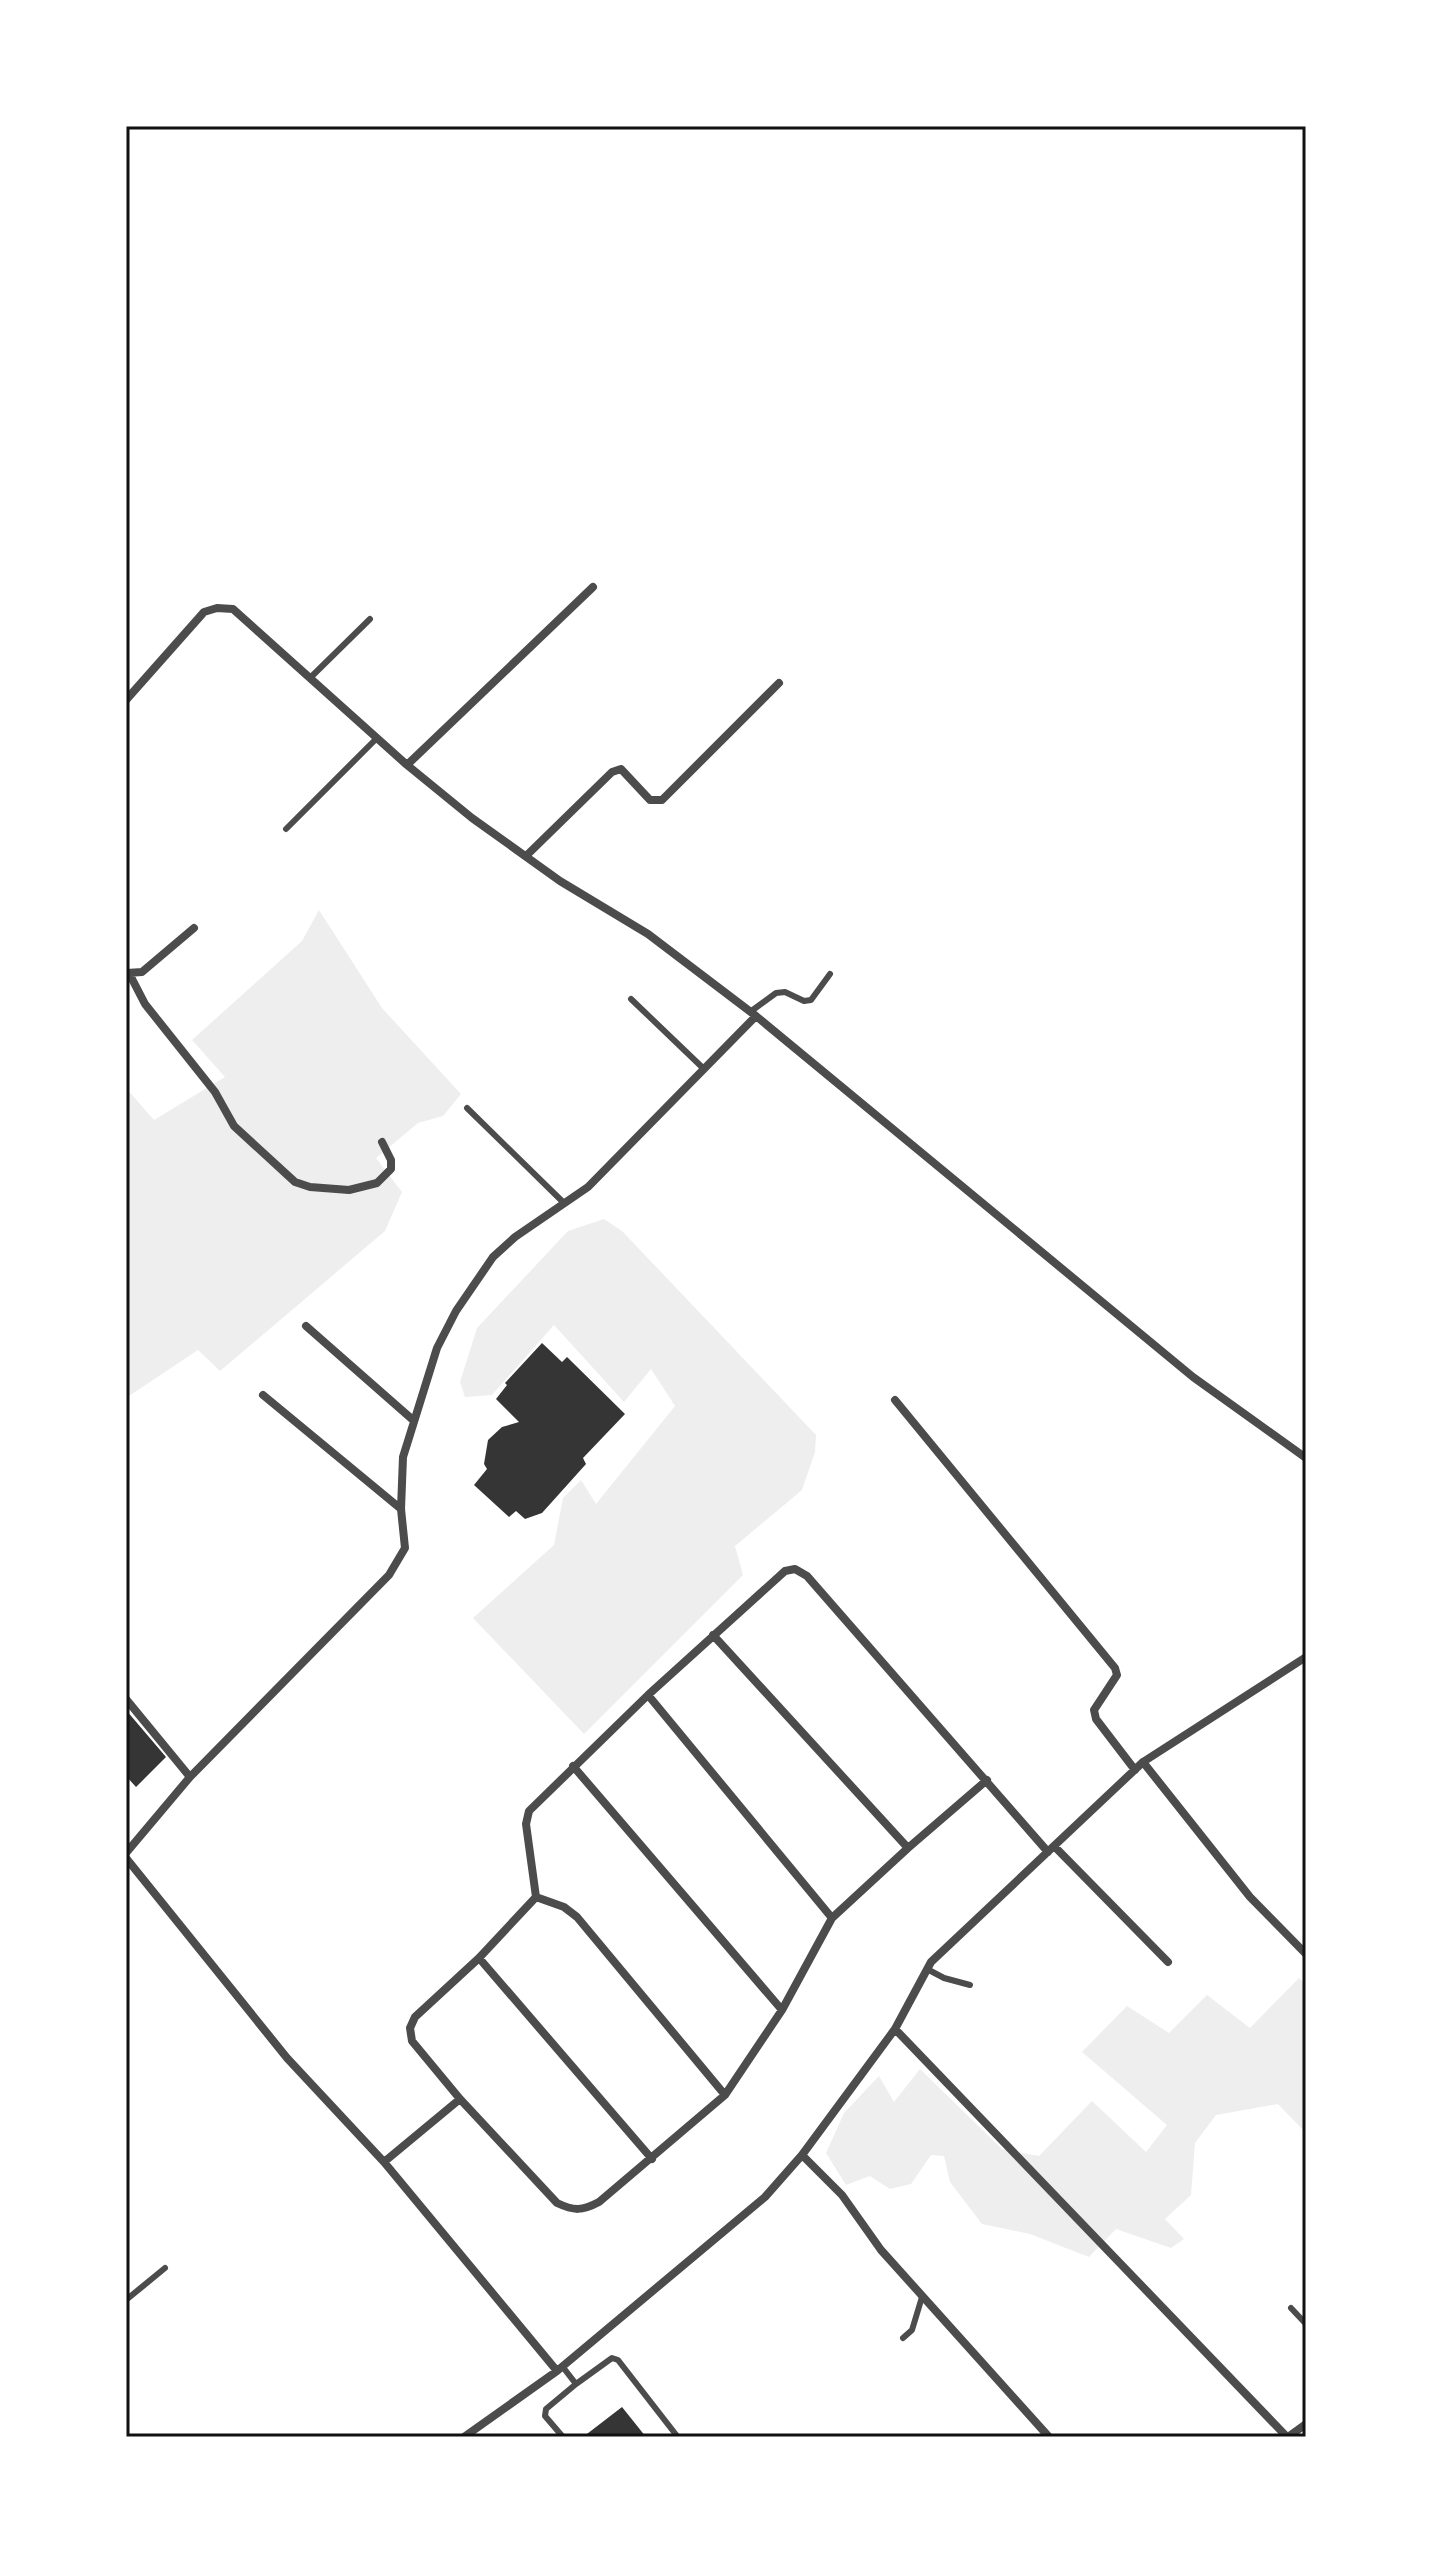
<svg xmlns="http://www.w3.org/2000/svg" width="1432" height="2563" font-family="'Golos Text',sans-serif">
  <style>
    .green { fill: #eee }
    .building { fill: #353535 }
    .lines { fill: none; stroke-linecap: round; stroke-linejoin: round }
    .service { stroke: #4c4c4c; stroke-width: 6 }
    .minor { stroke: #4c4c4c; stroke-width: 8 }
    .neatline { fill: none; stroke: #111; stroke-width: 3 }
  </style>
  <rect width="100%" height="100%" fill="#fff"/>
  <path class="green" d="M 319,910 L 382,1008 L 461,1094 L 443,1116 L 418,1123 L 376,1158 L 402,1192 L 385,1231 L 220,1371 L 198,1350 L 126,1398 L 126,1088 L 154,1120 L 225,1077 L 192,1040 L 302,941 Z
    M 604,1219 L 622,1231 L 816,1435 L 815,1452 L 802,1490 L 735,1546 L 743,1575 L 584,1734 L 473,1618 L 554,1545 L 563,1498 L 581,1480 L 596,1504 L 675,1406 L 651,1369 L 624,1402 L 554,1325 L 492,1395 L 465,1397 L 460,1382 L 477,1328 L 568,1231 Z
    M 1299,1978 L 1306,1984 L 1306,2133 L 1278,2104 L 1216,2115 L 1195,2143 L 1191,2195 L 1165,2219 L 1184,2239 L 1171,2248 L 1116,2229 L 1089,2257 L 1030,2234 L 982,2224 L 950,2182 L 944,2156 L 931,2155 L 911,2184 L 890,2189 L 870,2176 L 846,2185 L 826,2153 L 844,2113 L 879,2076 L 894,2102 L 920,2069 L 1002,2149 L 1039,2156 L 1092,2101 L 1146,2152 L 1167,2125 L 1082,2052 L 1127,2006 L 1169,2033 L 1207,1995 L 1250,2028 Z"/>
  <path class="building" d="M 542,1343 L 562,1362 L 567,1357 L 625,1414 L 583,1458 L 586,1464 L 542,1513 L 525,1519 L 516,1511 L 509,1517 L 474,1485 L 487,1469 L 484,1464 L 488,1440 L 502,1427 L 519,1422 L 496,1399 L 507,1385 L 505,1383 Z
    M 126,1710 L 166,1757 L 136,1787 L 126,1776 Z
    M 622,2407 L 646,2437 L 583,2437 Z"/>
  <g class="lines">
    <path class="service" d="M 1012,126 L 1015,126
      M 310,678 L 370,619
      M 286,829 L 377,738
      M 631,999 L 704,1069
      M 750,1012 L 776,993 L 785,992 L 804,1001 L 811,1000 L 830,974
      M 467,1108 L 564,1203
      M 927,1969 L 944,1978 L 970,1985
      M 126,2300 L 165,2268
      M 1291,2308 L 1306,2324
      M 903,2338 L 912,2330 L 922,2297
      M 562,2366 L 576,2384 L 546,2409 L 545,2416 L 563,2437
      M 576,2384 L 612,2358 L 618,2360 L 677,2436"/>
    <path class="minor" d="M 126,700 L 204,612 L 217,608 L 233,609 L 407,765 L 472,818 L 560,881 L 648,934 L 756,1016 L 1193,1377 L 1306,1458
      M 407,765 L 593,587
      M 526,856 L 612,772 L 621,769 L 650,800 L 662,800 L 779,683
      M 127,973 L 142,972 L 194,928
      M 130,975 L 145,1004 L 215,1092 L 234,1126 L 295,1182 L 310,1187 L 349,1190 L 377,1183 L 391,1169 L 391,1160 L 382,1142
      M 306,1326 L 413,1420
      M 263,1395 L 401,1509
      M 895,1400 L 1115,1668 L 1117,1675 L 1094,1710 L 1096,1719 L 1135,1770
      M 713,1635 L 908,1848
      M 648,1695 L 832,1918
      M 126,1699 L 190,1777
      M 1143,1762 L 1250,1897 L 1306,1954
      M 573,1766 L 782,2010
      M 987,1780 L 908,1848 L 832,1918 L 782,2010 L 725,2095 L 599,2202 C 582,2211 574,2211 557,2203 L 460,2099 L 412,2041 L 410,2028 L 415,2017 L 479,1958 L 536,1897 L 526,1824 L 529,1811 L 648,1695 L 785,1571 L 795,1569 L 807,1576 L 1048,1852
      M 1054,1846 L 1168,1962
      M 126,1853 L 190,1777 L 389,1575 L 405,1548 L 401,1509 L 403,1457 L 437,1348 L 456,1311 L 493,1257 L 515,1237 L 588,1187 L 756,1016
      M 126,1858 L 287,2058 L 384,2162 L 557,2371
      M 536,1897 L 564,1907 L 577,1917 L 725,2095
      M 479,1958 L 652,2159
      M 895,2029 L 1287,2437
      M 802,2155 L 842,2195 L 881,2250 L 1049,2437
      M 384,2162 L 460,2099
      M 464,2437 L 557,2371 L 765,2197 L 802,2155 L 895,2029 L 931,1962 L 1143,1762 L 1306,1657
      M 1288,2437 L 1306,2424"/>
  </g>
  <rect width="1432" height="2563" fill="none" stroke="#ffffff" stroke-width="256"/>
  <rect x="128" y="128" width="1176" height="2307" class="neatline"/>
</svg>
